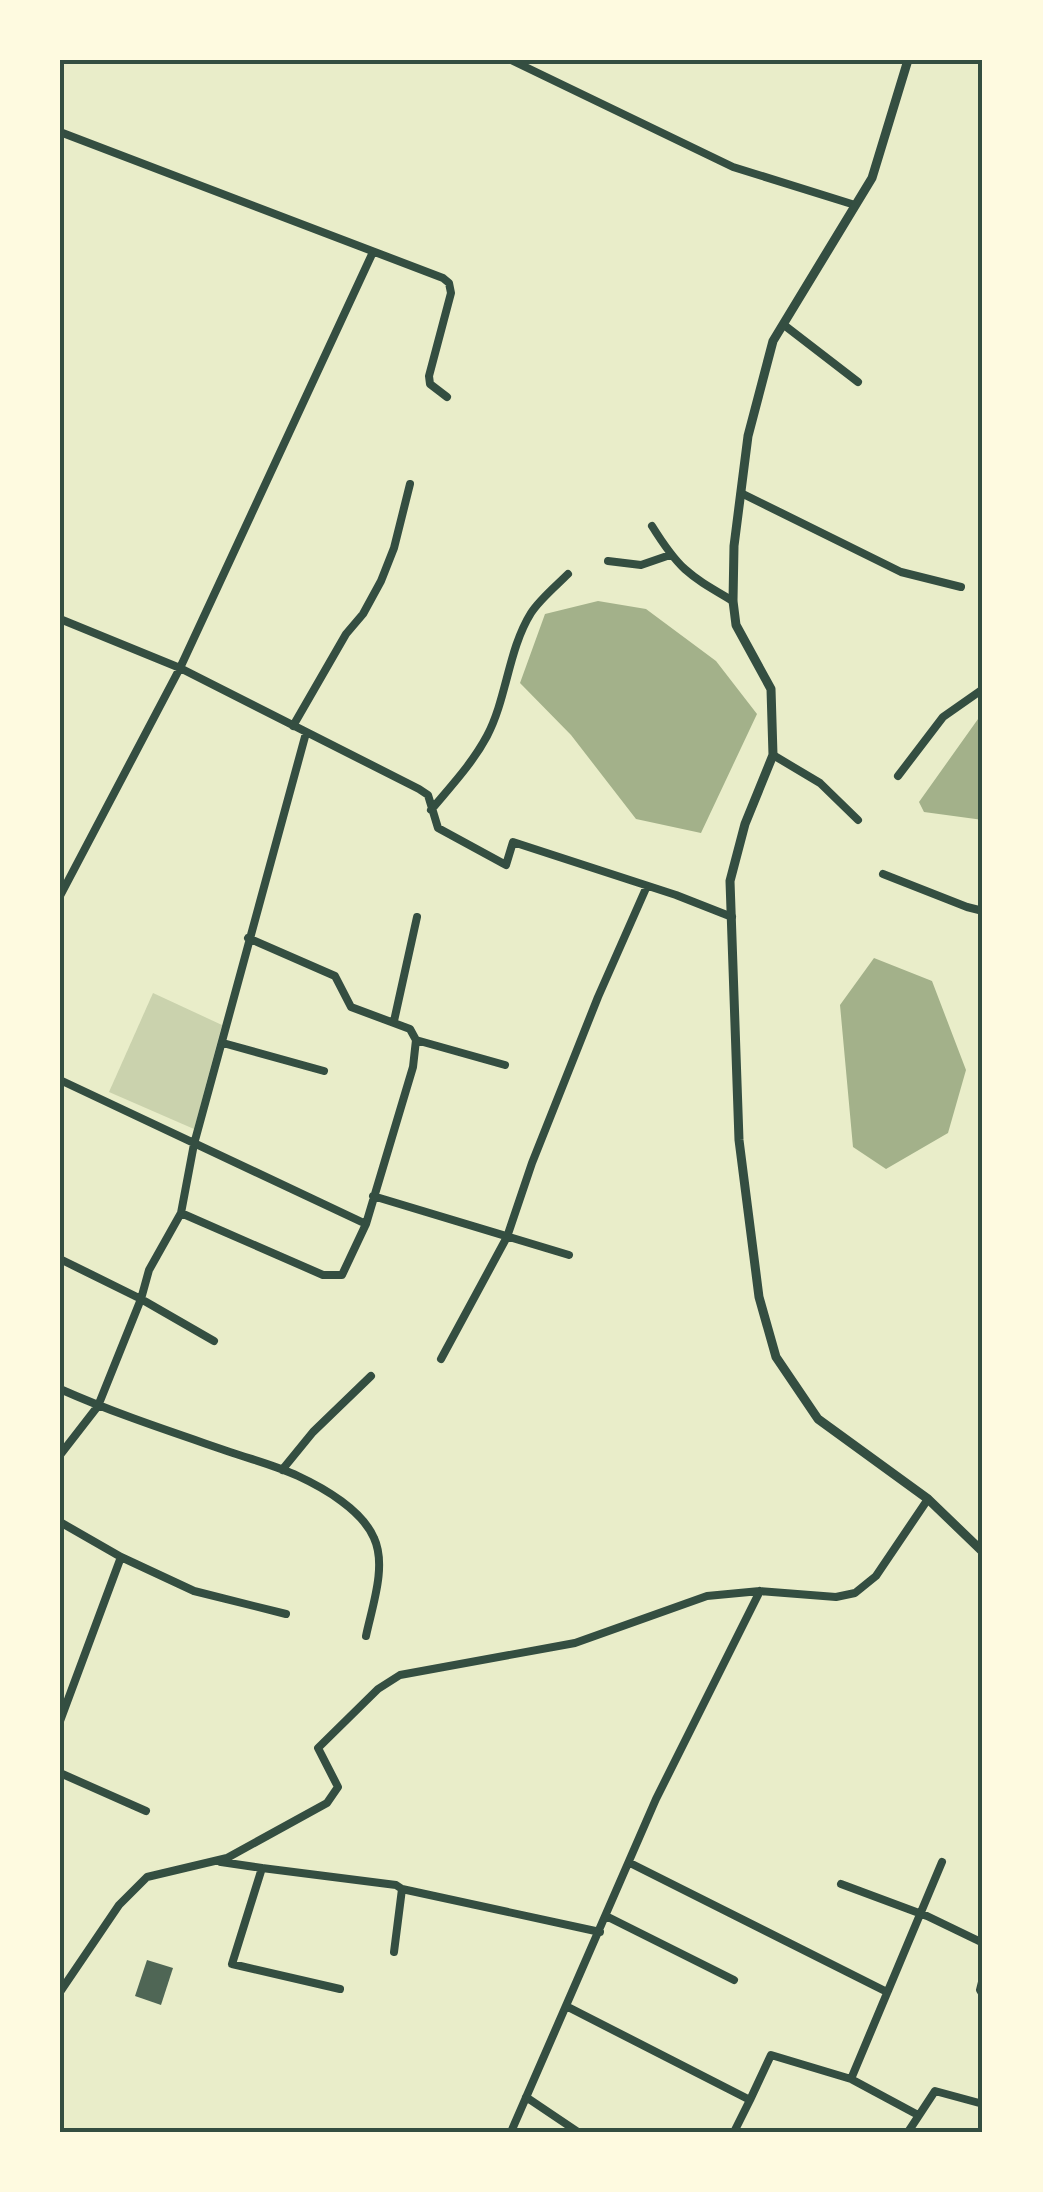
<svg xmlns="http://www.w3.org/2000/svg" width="1043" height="2192" font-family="Mulish,sans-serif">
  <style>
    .green { fill: #cad2ad }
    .water { fill: #a3b18a }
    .building { fill: #4f6655 }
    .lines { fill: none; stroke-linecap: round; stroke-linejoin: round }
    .minor { stroke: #344e41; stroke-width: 8 }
    .tertiary { stroke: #344e41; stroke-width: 9 }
    .neatline { fill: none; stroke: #344e41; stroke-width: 4 }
  </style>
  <rect width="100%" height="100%" fill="#e9edc9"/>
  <path class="green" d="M 153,993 L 222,1025 L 194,1129 L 109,1092 Z"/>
  <path class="water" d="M 598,601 L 646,609 L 716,661 L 757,714 L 701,833 L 636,819 L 571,735 L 520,683 L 545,614 Z
    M 983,712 L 983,820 L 924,812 L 919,802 Z
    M 874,958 L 932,981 L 966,1070 L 948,1133 L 886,1169 L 853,1147 L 840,1005 Z"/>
  <path class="building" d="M 147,1960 L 173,1968 L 161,2005 L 135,1996 Z"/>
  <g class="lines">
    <path class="minor" d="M 511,60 L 733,167 L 855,205
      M 60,132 L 443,278 L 449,283 L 451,293 L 429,376 L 430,384 L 447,397
      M 784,325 L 858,382
      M 741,493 L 901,572 L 961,587
      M 652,526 C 680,571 689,575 733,601
      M 608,561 L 641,565 L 670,555
      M 60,619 L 180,668 L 419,789 L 428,795 L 438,828 L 506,865 L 513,842 L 676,895 L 732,917
      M 293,726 L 346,634 L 363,614 L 381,581 L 394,548 L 410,484
      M 773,755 L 820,783 L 858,820
      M 898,776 L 943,717 L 983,689
      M 431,810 C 451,786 472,764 487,736 C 507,698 508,650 531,613 C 540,599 556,586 568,574
      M 883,874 L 967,907 L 983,911
      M 60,896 L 180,668 L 373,252
      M 394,1021 L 417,917
      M 416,1040 L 505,1065
      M 223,1043 L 324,1071
      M 60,1080 L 366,1224
      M 373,1196 L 569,1255
      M 181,1213 L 323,1275 L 342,1275 L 366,1224 L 413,1067 L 416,1040 L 410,1029 L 351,1007 L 335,976 L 248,938
      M 60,1259 L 141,1299 L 214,1341
      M 441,1359 L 507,1237 L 532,1163 L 598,997 L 647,886
      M 60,1389 C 116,1414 175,1433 233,1453 C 254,1460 277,1466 298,1476 C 324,1488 362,1510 374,1538 C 387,1566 372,1607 366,1636
      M 60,1455 L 98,1406 L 141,1299 L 149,1270 L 181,1213 L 194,1144 L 306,733
      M 282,1470 L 313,1432 L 371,1376
      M 60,1522 L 121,1557 L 194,1591 L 286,1614
      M 60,1721 L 121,1557
      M 60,1773 L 146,1811
      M 221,1862 L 262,1868 L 232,1964 L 340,1989
      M 630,1863 L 887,1992
      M 262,1868 L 396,1885 L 402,1889 L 394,1952
      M 841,1884 L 927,1916 L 983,1943
      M 402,1889 L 600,1932
      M 606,1916 L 734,1980
      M 983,1978 L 980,1990 L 983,1995
      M 60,1992 L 119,1905 L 147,1877 L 227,1858 L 327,1803 L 338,1787 L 318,1748 L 378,1689 L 400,1675 L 575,1643 L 707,1596 L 760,1591 L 836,1597 L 855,1593 L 876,1576 L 928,1499
      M 566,2006 L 750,2100 L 771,2055 L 851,2079 L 918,2115
      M 851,2079 L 942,1862
      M 526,2097 L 578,2132
      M 511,2132 L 656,1799 L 760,1591
      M 734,2132 L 750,2100
      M 908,2132 L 935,2091 L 983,2104"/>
    <path class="tertiary" d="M 908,60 L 872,178 L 773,341 L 748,436 L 734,546 L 733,601 L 736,625 L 771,689 L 773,755 L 745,824 L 730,881 L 739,1140 L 759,1297 L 776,1357 L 818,1419 L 928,1499 L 983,1552"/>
  </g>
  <rect width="1043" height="2192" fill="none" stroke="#fefae0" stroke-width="125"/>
  <rect x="62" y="62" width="918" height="2068" class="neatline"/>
</svg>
